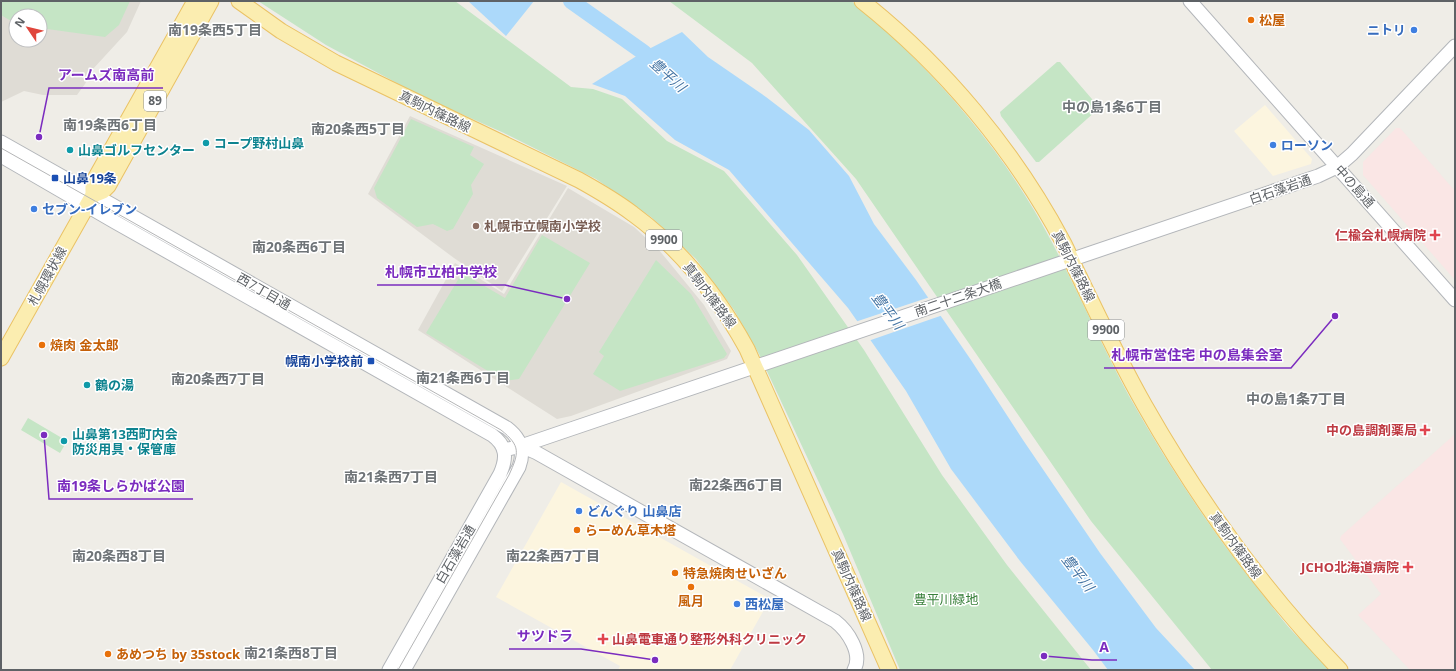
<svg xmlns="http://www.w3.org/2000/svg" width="1456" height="671" font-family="'Open Sans','Noto Sans JP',sans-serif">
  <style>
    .commercial { fill: #fcf5df }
    .education { fill: #dfdcd5; fill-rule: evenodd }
    .medical { fill: #fae6e5 }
    .green { fill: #c5e5c5 }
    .water { fill: #acd9fa }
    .pier { fill: #efede7 }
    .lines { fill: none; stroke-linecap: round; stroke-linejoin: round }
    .river { stroke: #acd9fa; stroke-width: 16 }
    .secondary-casing { stroke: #b3b6ba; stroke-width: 15 }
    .primary-casing { stroke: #eac265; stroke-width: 17 }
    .secondary { stroke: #fff; stroke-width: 13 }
    .primary { stroke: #fbedb0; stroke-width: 15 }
    .tram { stroke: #b4b5b6; stroke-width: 1 }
    .food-dot { fill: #e8710a; stroke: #fff; stroke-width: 1.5 }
    .shop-dot { fill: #3f7fe0; stroke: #fff; stroke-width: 1.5 }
    .culture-dot { fill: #0f9aa8; stroke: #fff; stroke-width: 1.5 }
    .transit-dot { fill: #1a4fb4; stroke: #fff; stroke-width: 1.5 }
    .education-dot { fill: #8d6e63; stroke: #fff; stroke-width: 1.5 }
    .health-dot { fill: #e0444e; stroke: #fff; stroke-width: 1.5 }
    .labels { text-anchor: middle; stroke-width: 3; stroke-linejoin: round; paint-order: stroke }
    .shield { fill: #fff; stroke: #8e9194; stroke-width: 1 }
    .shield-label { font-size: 12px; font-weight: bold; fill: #5e6266 }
    .food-label { font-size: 13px; font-weight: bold; fill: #c56008; stroke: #fff; text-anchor: start }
    .shop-label { font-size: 13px; font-weight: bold; fill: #366cbe; stroke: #fff; text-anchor: start }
    .street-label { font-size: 13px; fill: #5e6266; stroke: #fff }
    .culture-label { font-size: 13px; font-weight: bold; fill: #0d838f; stroke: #fff; text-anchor: start }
    .transit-label { font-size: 13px; font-weight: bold; fill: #164399; stroke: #fff; text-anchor: start }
    .education-label { font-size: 13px; font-weight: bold; fill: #785e54; stroke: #fff; text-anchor: start }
    .health-label { font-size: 13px; font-weight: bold; fill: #be3a42; stroke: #fff; text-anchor: end }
    .park-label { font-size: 13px; fill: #3a813c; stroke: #fff }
    .neighbourhood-label { font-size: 14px; font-weight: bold; fill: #6f7478; stroke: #fff }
    .water-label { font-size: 14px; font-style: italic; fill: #4575a4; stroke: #fff }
    .leader { fill: none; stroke: #7b2cbf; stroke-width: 1.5 }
    .callout-dot { fill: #7b2cbf; stroke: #fff; stroke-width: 1.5 }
    .callout-label { font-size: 14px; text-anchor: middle; font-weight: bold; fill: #7b2cbf; stroke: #fff; stroke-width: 3; stroke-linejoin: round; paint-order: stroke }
  </style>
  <rect width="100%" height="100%" fill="#efede7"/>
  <path class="commercial" d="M 1265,105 L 1312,159 L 1311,164 L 1273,176 L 1234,131 Z
    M 561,482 L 770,599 L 730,670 L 618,670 L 620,666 L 496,597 Z"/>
  <path class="education" d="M 1,1 L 141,1 L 127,32 L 93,69 L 85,84 L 77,95 L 43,95 L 24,91 L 1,102 ZM 16,16 L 40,16 L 40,40 L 16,40 Z
    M 410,116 L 567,186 L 502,291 L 454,258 L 368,194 Z
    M 568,188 L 634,227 L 659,250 L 704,305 L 731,351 L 727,359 L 571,416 L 557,419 L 418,330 L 455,263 L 504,294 Z"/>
  <path class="medical" d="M 1396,128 L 1400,128 L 1455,191 L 1455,280 L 1363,175 L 1363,162 Z
    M 1455,434 L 1455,670 L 1410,670 L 1358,615 L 1381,594 L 1340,539 L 1341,536 Z"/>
  <path class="green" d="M 1,1 L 130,1 L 119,25 L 105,37 L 40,28 L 40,16 L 16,16 L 16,24 L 1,15 Z
    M 258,1 L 455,1 L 571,87 L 593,89 L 622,99 L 667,141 L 724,171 L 797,255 L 864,350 L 942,475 L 1007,565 L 1091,670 L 900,670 L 843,534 L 759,354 L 734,310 L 696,259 L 651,217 L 596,179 L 504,133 L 421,96 L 326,45 Z
    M 669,1 L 851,1 C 873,16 891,35 910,54 C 957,100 1000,153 1034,210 C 1069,270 1096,335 1129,396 C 1165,460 1205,522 1251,580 C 1265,597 1278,615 1293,632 C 1305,645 1319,657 1332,670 L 1212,670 L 1091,521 L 856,179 L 752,63 Z
    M 1057,62 L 1060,62 L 1098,106 L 1097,110 L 1039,162 L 1036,162 L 1001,116 L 1000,112 Z
    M 411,119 L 474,147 L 470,155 L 484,164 L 471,185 L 473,194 L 453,229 L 447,231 L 433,224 L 417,227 L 377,198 L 374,188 Z
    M 542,235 L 590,263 L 519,379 L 504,381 L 426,333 L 462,273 L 505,298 Z
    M 656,260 L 691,294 L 727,354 L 724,358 L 620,391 L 593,374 L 604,356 L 599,352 Z
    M 28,418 L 67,441 L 60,453 L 21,430 Z"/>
  <path class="water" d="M 468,1 L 534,1 L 506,36 Z
    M 682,32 L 708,57 L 766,97 L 809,130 L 849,176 L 874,224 L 916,280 L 971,360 L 1023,440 L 1100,553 L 1156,628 L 1195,670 L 1108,670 L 1093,650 L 1020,561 L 951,469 L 906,391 L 848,308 L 729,170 L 675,140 L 625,96 L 592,84 L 643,52 Z"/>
  <path class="pier" d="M 930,297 L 943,315 L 868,341 L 855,322 Z"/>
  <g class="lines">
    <path class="river" d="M 571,1 L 643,52 L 659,66"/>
    <g class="secondary-casing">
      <path id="secondary" d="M 1190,1 L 1455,300
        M 1,142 L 507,428 C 520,438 525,451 519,467 L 404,670
        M 1,156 L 115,222 L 492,435 C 507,446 507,458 500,474 L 389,670
        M 521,446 L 537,453 L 835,621 C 848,631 863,654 854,670
        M 504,450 L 521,446 L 568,430 L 1318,176 L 1337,167 L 1352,154 L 1455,46"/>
    </g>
    <g class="primary-casing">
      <path id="primary" d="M 239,1 L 281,31 L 336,63 L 579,180 C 597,190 616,201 633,214 C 681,249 719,298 747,349 L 889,670
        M 862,1 C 944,66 1014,150 1063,242 C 1069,253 1073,265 1079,276 C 1100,320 1121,364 1145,406 C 1199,501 1264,591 1340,670
        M 93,195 L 103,191 L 108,186 L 211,1
        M 1,358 L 93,195 L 93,186 L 95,179 L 195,1"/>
    </g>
    <use href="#secondary" class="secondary"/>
    <use href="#primary" class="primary"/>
    <path class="tram" d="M 1,148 L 501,430 C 521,446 519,453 509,475 L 398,670"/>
  </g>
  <g class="food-dot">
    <circle cx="1251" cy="20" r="4"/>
    <circle cx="42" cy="345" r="4"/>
    <circle cx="577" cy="530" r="4"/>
    <circle cx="675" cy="573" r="4"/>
    <circle cx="691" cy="587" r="4"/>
    <circle cx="108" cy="654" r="4"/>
  </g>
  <g class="shop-dot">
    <circle cx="1414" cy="30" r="4"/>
    <circle cx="1273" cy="145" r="4"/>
    <circle cx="34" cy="209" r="4"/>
    <circle cx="579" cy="511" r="4"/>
    <circle cx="737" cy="604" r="4"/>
  </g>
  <g class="culture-dot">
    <circle cx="206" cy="143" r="4"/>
    <circle cx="70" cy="150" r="4"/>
    <circle cx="87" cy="385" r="4"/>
    <circle cx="64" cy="441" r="4"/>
  </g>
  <g class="transit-dot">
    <rect x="51" y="174" width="8" height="8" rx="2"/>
    <rect x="367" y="357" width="8" height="8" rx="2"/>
  </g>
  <circle class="education-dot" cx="476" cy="226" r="4"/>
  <g class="health-dot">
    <path d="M1433 229h4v4h4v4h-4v4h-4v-4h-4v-4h4z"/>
    <path d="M1423 424h4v4h4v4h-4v4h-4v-4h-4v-4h4z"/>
    <path d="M1406 561h4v4h4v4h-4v4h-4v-4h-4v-4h4z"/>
    <path d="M601 633h4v4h4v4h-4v4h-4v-4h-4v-4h4z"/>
  </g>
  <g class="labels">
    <g class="shield">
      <rect x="144" y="91" width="22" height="20" rx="3"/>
      <rect x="646" y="230" width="36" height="20" rx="3"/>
      <rect x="1088" y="320" width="36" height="20" rx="3"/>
    </g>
    <g class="shield-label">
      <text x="155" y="105">89</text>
      <text x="664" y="244">9900</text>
      <text x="1106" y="334">9900</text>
    </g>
    <g class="food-label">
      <text x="1259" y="25">松屋</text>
      <text x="50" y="350">焼肉 金太郎</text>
      <text x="585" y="535">らーめん草木塔</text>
      <text x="683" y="578">特急焼肉せいざん</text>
      <text x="691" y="606" text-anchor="middle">風月</text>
      <text x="116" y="659">あめつち by 35stock</text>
    </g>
    <g class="shop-label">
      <text x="1406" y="35" text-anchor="end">ニトリ</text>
      <text x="1281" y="150">ローソン</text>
      <text x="42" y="214">セブン-イレブン</text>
      <text x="587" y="516">どんぐり 山鼻店</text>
      <text x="745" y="609">西松屋</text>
    </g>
    <g class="street-label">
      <text transform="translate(435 111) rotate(26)" y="5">真駒内篠路線</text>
      <text transform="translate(1355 186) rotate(48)" y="5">中の島通</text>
      <text transform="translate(1280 189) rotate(-19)" y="5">白石藻岩通</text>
      <text transform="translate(1074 266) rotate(63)" y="5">真駒内篠路線</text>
      <text transform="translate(47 276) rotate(-61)" y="5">札幌環状線</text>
      <text transform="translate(264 291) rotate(30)" y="5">西7丁目通</text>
      <text transform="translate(710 295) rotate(53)" y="5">真駒内篠路線</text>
      <text transform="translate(958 297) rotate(-19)" y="5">南二十二条大橋</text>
      <text transform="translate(1236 545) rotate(54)" y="5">真駒内篠路線</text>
      <text transform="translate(455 554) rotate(-60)" y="5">白石藻岩通</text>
      <text transform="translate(852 585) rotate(66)" y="5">真駒内篠路線</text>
    </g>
    <g class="culture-label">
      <text x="214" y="148">コープ野村山鼻</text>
      <text x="78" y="155">山鼻ゴルフセンター</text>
      <text x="95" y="390">鶴の湯</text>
      <text x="72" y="439">山鼻第13西町内会<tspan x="72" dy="15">防災用具・保管庫</tspan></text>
    </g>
    <g class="transit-label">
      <text x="63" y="183">山鼻19条</text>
      <text x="363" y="366" text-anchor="end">幌南小学校前</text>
    </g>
    <g class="education-label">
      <text x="484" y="231">札幌市立幌南小学校</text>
    </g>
    <g class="health-label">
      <text x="1426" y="240">仁楡会札幌病院</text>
      <text x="1417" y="435">中の島調剤薬局</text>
      <text x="1399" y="572">JCHO北海道病院</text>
      <text x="612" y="644" text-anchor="start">山鼻電車通り整形外科クリニック</text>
    </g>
    <g class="park-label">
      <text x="946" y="604">豊平川緑地</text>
    </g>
    <g class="neighbourhood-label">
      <text x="215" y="35">南19条西5丁目</text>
      <text x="1112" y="112">中の島1条6丁目</text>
      <text x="110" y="130">南19条西6丁目</text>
      <text x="358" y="134">南20条西5丁目</text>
      <text x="299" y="252">南20条西6丁目</text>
      <text x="463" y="383">南21条西6丁目</text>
      <text x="218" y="384">南20条西7丁目</text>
      <text x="1296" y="404">中の島1条7丁目</text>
      <text x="391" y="482">南21条西7丁目</text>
      <text x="736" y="490">南22条西6丁目</text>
      <text x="119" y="561">南20条西8丁目</text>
      <text x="553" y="561">南22条西7丁目</text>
      <text x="291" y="658">南21条西8丁目</text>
    </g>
    <g class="water-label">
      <text transform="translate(668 75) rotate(42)" y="5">豊平川</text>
      <text transform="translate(888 311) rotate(53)" y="5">豊平川</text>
      <text transform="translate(1078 573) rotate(52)" y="5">豊平川</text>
    </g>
  </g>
  <path class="leader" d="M39 137L49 88H163M567 299L505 285H377M1335 316L1291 368H1104M44 435L49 499H193M655 660L581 649H509M1044 656L1092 660H1117"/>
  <g class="callout-dot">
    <circle cx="39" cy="137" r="4"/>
    <circle cx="567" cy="299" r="4"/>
    <circle cx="1335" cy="316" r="4"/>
    <circle cx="44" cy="435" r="4"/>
    <circle cx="655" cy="660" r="4"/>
    <circle cx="1044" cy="656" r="4"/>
  </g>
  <g class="callout-label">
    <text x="106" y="80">アームズ南高前</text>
    <text x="441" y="277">札幌市立柏中学校</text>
    <text x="1197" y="360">札幌市営住宅 中の島集会室</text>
    <text x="121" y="491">南19条しらかば公園</text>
    <text x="545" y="641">サツドラ</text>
    <text x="1104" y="652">A</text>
  </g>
  <rect width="1456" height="671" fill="none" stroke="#5e6266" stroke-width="4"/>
  <g transform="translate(28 28) rotate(305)"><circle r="19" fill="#ffffff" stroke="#bfc0c2"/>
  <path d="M0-3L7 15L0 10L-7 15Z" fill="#e0463c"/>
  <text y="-6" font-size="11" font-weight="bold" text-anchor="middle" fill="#5e6266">N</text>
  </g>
</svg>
